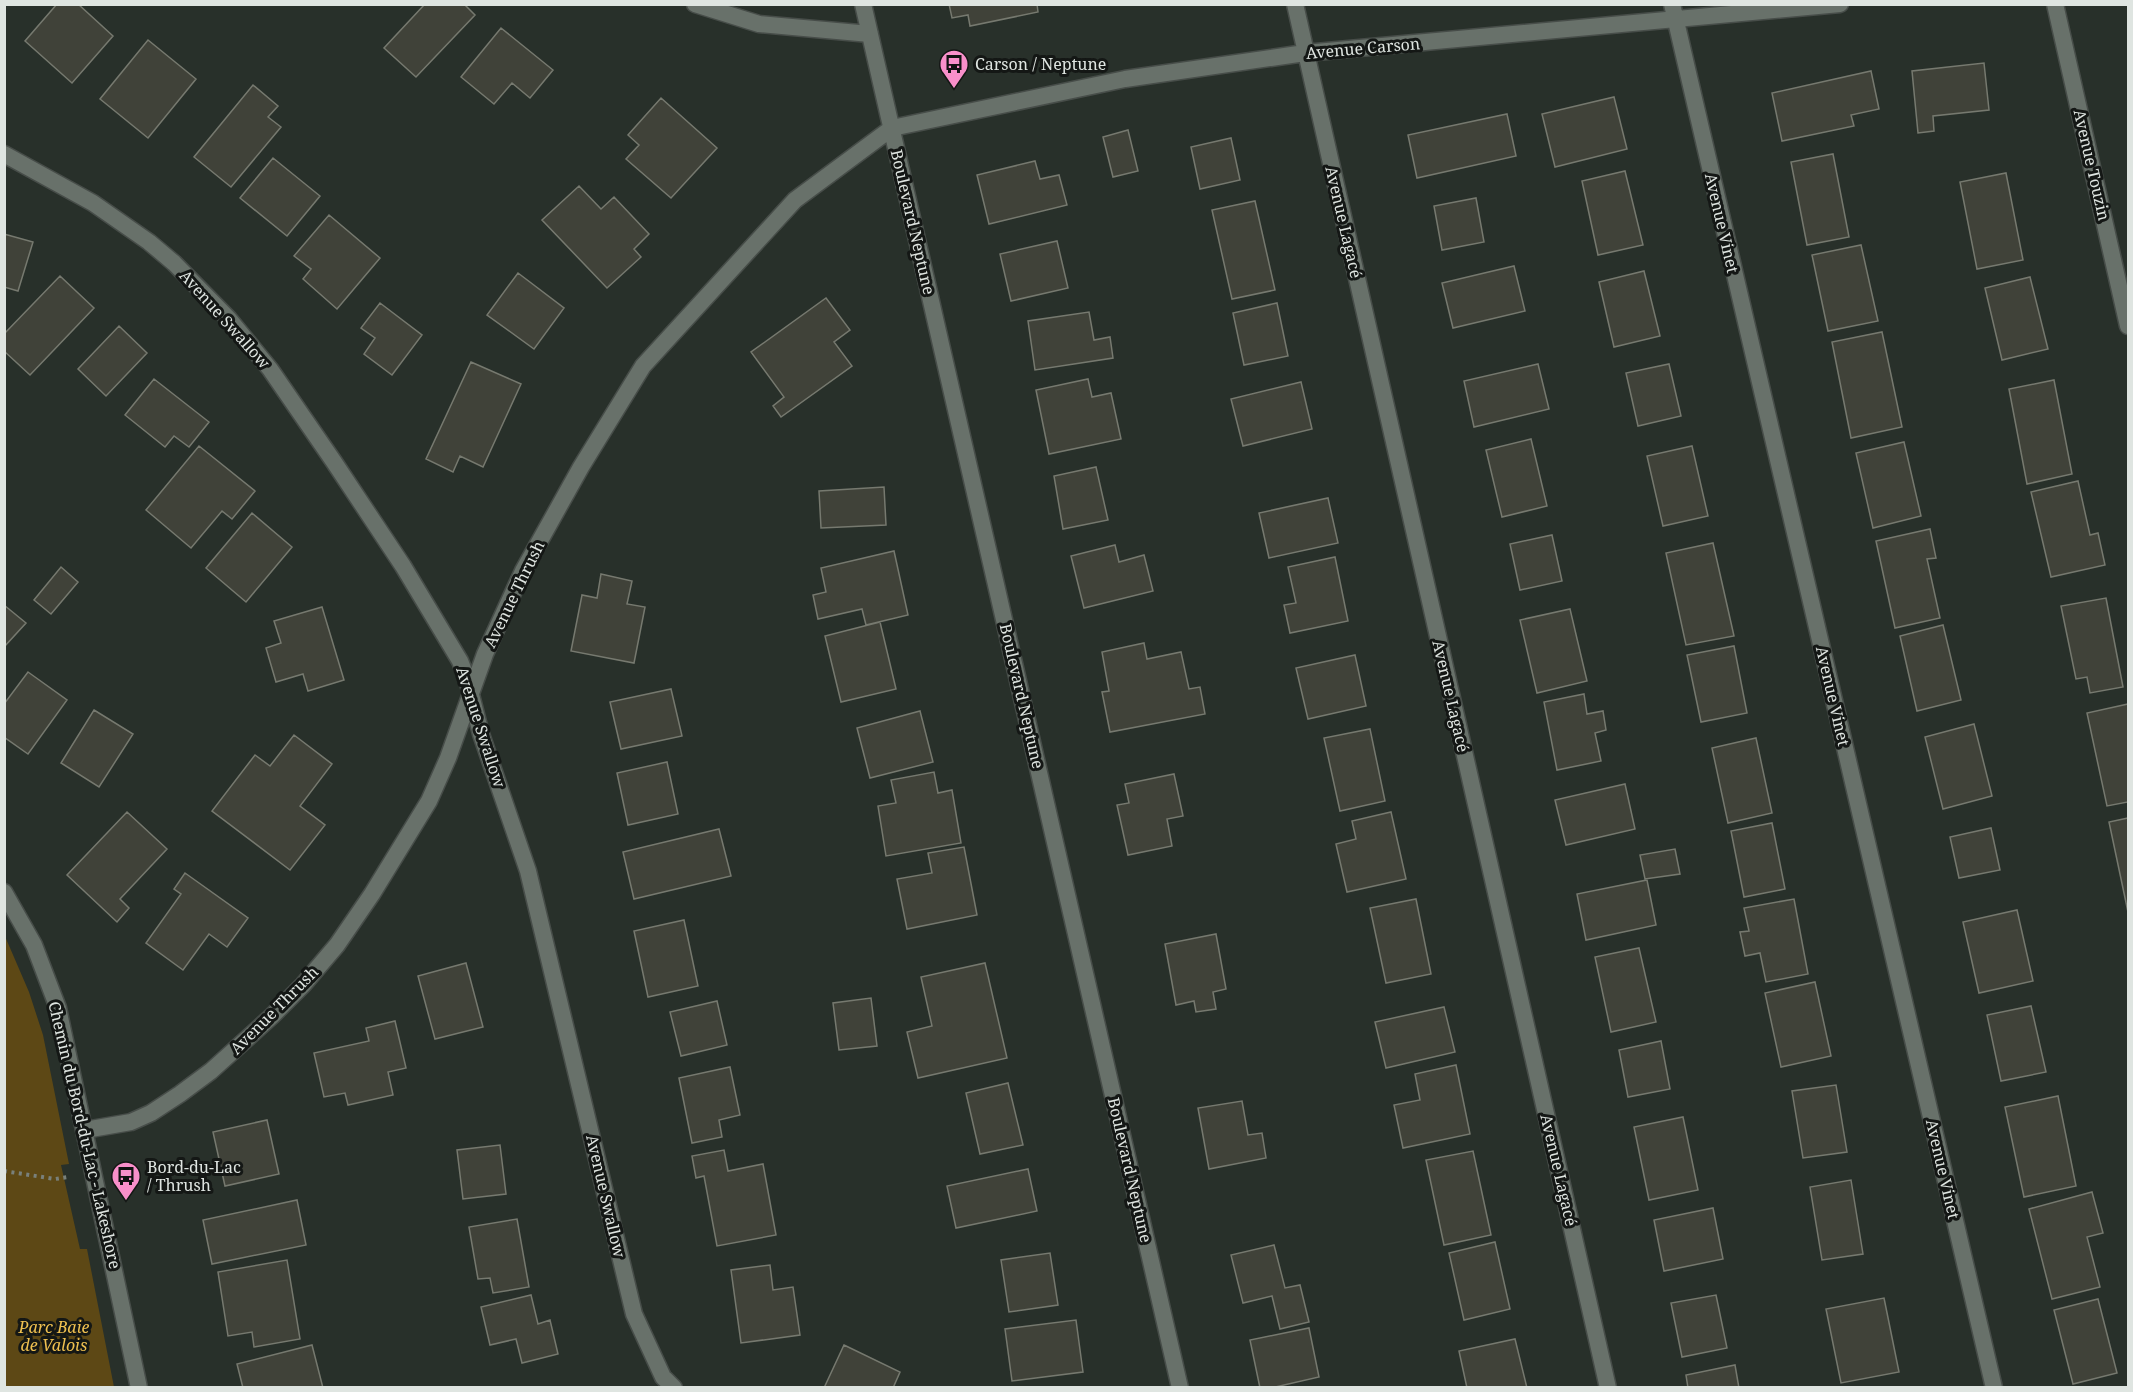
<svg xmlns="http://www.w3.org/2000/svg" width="2133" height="1392" font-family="'Noto Serif',serif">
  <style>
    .green { fill: #5d4815 }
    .building { fill: #404239; stroke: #76796f; stroke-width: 1.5 }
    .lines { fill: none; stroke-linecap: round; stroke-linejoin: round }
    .minor-casing { stroke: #474d49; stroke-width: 19 }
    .tertiary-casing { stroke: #474d49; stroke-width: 19 }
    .path { stroke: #79807b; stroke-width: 4; stroke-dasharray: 3 4.5; stroke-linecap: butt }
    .minor { stroke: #68716a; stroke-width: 16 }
    .tertiary { stroke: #68716a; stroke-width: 16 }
    .labels { text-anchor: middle; stroke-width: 6; stroke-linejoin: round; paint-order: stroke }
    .street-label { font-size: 16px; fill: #dfe5e1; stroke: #141715 }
    .poi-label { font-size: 16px; fill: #dfe5e1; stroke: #141715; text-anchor: start }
    .park-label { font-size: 16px; font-style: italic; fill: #efc050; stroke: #141715 }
  </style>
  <rect width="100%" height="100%" fill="#28302a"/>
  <path class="green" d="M 4,934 L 29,992 L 43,1035 L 69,1164 L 61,1165 L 80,1249 L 87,1249 L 114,1387 L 5,1387 Z"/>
  <path class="building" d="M 57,4 L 78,4 L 113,36 L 72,83 L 25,41 Z
    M 425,4 L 464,4 L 475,15 L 416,77 L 384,48 Z
    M 949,4 L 1037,4 L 1038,12 L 970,26 L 968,15 L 952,18 Z
    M 501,28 L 553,70 L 530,98 L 512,83 L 494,104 L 461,77 Z
    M 148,40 L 196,79 L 148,138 L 100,99 Z
    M 1984,63 L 1989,110 L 1933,116 L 1934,131 L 1918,133 L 1912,71 Z
    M 1871,71 L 1879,109 L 1851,115 L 1854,126 L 1782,141 L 1772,93 Z
    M 253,85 L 278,106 L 268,117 L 281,127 L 231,187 L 194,157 Z
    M 1614,97 L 1627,149 L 1555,167 L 1542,114 Z
    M 661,98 L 717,148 L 671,198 L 626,159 L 639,145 L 628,135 Z
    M 1507,114 L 1516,156 L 1417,178 L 1408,135 Z
    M 1128,130 L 1138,171 L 1113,177 L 1103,137 Z
    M 1231,138 L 1240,180 L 1200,189 L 1191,147 Z
    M 1833,154 L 1849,237 L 1807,245 L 1791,162 Z
    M 273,158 L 320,196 L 287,236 L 240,198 Z
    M 1035,161 L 1040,179 L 1059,175 L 1067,205 L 989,224 L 977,175 Z
    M 1625,171 L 1643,245 L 1598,255 L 1582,181 Z
    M 2006,173 L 2023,260 L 1977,269 L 1960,182 Z
    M 579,186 L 601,209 L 614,197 L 649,234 L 634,249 L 641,257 L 607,288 L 542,220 Z
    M 1476,198 L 1484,242 L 1442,250 L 1434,206 Z
    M 1255,201 L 1275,290 L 1232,299 L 1212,210 Z
    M 329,215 L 380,258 L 337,309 L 303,279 L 311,269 L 294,256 Z
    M 4,234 L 33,242 L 18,291 L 4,287 Z
    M 1057,241 L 1068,288 L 1011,301 L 1000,254 Z
    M 1861,245 L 1878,321 L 1828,331 L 1812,255 Z
    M 1514,266 L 1525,311 L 1453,328 L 1442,283 Z
    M 1644,271 L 1660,336 L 1614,347 L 1599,282 Z
    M 518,273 L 564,308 L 534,349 L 487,315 Z
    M 60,276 L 94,308 L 30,375 L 4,351 L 4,334 Z
    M 2030,277 L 2048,349 L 2002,360 L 1985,288 Z
    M 826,298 L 850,330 L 834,342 L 852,366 L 781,417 L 773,406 L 784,397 L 751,352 Z
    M 380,303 L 422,335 L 392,375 L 364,354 L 375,338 L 361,328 Z
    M 1277,303 L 1288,356 L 1244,365 L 1233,313 Z
    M 1089,312 L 1094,340 L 1110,337 L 1113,358 L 1035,370 L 1028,321 Z
    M 119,326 L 147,353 L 106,396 L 78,369 Z
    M 1882,332 L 1902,427 L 1851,438 L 1832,342 Z
    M 471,362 L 521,384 L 483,467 L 460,456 L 453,472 L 426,459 Z
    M 1538,364 L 1549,409 L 1474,427 L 1464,381 Z
    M 1669,364 L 1681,416 L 1638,426 L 1626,373 Z
    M 154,379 L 209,422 L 189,447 L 174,436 L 165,447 L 125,415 Z
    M 1088,379 L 1092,397 L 1111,393 L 1121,439 L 1049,454 L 1036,390 Z
    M 2054,380 L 2072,474 L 2027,484 L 2009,389 Z
    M 1301,382 L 1312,429 L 1243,446 L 1231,399 Z
    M 1531,439 L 1547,506 L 1502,517 L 1486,450 Z
    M 1904,442 L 1921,516 L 1873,528 L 1856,453 Z
    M 199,446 L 255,491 L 232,519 L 222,511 L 191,548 L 146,510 Z
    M 1692,446 L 1708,516 L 1663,526 L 1647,456 Z
    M 1096,467 L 1108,520 L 1063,529 L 1054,476 Z
    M 2078,481 L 2090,535 L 2098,533 L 2105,565 L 2051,577 L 2031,492 Z
    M 884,487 L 886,525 L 821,528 L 819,491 Z
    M 1328,498 L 1338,543 L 1269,558 L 1259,513 Z
    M 252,513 L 292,547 L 246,602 L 206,568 Z
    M 1930,529 L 1936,558 L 1927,559 L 1940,618 L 1895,628 L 1876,541 Z
    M 1552,535 L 1562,581 L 1520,590 L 1510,544 Z
    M 1713,543 L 1734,636 L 1686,645 L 1666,553 Z
    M 1115,545 L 1119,562 L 1144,555 L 1153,591 L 1084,608 L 1071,556 Z
    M 894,551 L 908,615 L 866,625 L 862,609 L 818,619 L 813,595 L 826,592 L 821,568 Z
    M 1335,557 L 1348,621 L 1290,633 L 1284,605 L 1296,603 L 1288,567 Z
    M 61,567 L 78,582 L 51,614 L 34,600 Z
    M 601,574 L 632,581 L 627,604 L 645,607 L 634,663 L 571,651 L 582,595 L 597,598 Z
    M 2106,598 L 2123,687 L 2090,693 L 2087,677 L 2076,679 L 2061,606 Z
    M 4,605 L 26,623 L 4,647 Z
    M 322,607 L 344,680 L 308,691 L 303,674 L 276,682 L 266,648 L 281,643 L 274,621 Z
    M 1570,609 L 1587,681 L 1537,693 L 1520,620 Z
    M 880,622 L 896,689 L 841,702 L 825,636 Z
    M 1943,625 L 1961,700 L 1917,711 L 1900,636 Z
    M 1144,643 L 1147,659 L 1181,652 L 1189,689 L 1200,687 L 1205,714 L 1110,732 L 1102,692 L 1109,691 L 1102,652 Z
    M 1734,646 L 1747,713 L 1701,722 L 1687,655 Z
    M 1355,655 L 1366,706 L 1308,719 L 1296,668 Z
    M 28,672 L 67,700 L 28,754 L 4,737 L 4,704 Z
    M 671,689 L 682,736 L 621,749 L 610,702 Z
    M 1584,694 L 1587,714 L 1603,711 L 1606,730 L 1595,733 L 1601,761 L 1557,770 L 1544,702 Z
    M 2128,704 L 2128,802 L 2107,806 L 2087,713 Z
    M 94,710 L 133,734 L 99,787 L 61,763 Z
    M 920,711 L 933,762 L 870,778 L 857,728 Z
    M 1974,724 L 1992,796 L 1943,809 L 1925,737 Z
    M 1370,729 L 1385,801 L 1340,811 L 1324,738 Z
    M 294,735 L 332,764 L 300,806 L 325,825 L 290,870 L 212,811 L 255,755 L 270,766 Z
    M 1756,738 L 1772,813 L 1728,823 L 1712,748 Z
    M 667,762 L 678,814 L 628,825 L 617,773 Z
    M 934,772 L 938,793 L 952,790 L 961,843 L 886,856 L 878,806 L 896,803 L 891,780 Z
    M 1174,774 L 1183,816 L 1167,819 L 1172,846 L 1128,855 L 1117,805 L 1129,803 L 1125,784 Z
    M 1625,784 L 1635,829 L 1566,845 L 1555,800 Z
    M 127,812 L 167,849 L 120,899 L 129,908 L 117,922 L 67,875 Z
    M 1391,812 L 1406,879 L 1347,892 L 1336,844 L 1356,839 L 1352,821 Z
    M 2128,818 L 2128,912 L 2109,822 Z
    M 1772,823 L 1785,889 L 1744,897 L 1731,831 Z
    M 1991,828 L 2000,870 L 1959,878 L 1950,837 Z
    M 719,829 L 731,876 L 634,899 L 623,852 Z
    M 964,847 L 977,915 L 907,929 L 897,879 L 932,873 L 928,853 Z
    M 1675,849 L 1680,874 L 1645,879 L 1640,855 Z
    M 185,873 L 248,918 L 227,947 L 209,934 L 183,970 L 146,943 L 181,894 L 174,889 Z
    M 1647,880 L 1656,925 L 1586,940 L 1577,894 Z
    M 1416,899 L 1431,974 L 1386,983 L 1370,908 Z
    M 1794,899 L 1808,974 L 1766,982 L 1760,953 L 1745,956 L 1740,932 L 1749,931 L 1744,908 Z
    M 2017,910 L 2033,981 L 1979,993 L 1963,922 Z
    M 684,920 L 698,986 L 648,997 L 634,931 Z
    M 1216,934 L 1226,989 L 1213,992 L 1216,1009 L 1196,1012 L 1194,1001 L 1176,1005 L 1165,944 Z
    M 1639,948 L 1656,1022 L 1611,1032 L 1595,957 Z
    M 466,963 L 483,1027 L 435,1039 L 418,976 Z
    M 985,963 L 1007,1058 L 918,1078 L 907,1032 L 932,1026 L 921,977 Z
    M 1815,982 L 1831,1056 L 1781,1067 L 1765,993 Z
    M 871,998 L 877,1046 L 839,1050 L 833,1003 Z
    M 717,1001 L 727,1045 L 681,1056 L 670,1012 Z
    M 2031,1006 L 2046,1072 L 2001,1081 L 1987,1015 Z
    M 1444,1007 L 1455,1052 L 1386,1068 L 1375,1022 Z
    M 395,1021 L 406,1068 L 388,1072 L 393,1095 L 348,1105 L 345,1093 L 324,1097 L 314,1053 L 369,1041 L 366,1028 Z
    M 1661,1041 L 1670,1089 L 1628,1097 L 1619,1050 Z
    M 1456,1065 L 1470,1134 L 1403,1148 L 1394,1105 L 1420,1100 L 1415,1074 Z
    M 730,1067 L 740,1115 L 719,1120 L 722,1137 L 692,1143 L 679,1078 Z
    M 1008,1083 L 1023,1145 L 980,1154 L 966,1093 Z
    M 1836,1085 L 1847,1152 L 1803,1158 L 1792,1091 Z
    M 2058,1096 L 2076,1186 L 2024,1197 L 2005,1107 Z
    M 1242,1101 L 1248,1135 L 1262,1133 L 1266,1158 L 1209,1169 L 1198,1108 Z
    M 1683,1117 L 1698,1190 L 1649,1200 L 1634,1127 Z
    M 267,1120 L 279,1174 L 225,1186 L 213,1132 Z
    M 500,1145 L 506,1194 L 463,1199 L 457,1150 Z
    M 724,1150 L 728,1171 L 763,1164 L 776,1235 L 717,1246 L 704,1176 L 696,1178 L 692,1156 Z
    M 1473,1151 L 1491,1235 L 1444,1245 L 1426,1160 Z
    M 1028,1169 L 1037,1211 L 956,1228 L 947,1186 Z
    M 1851,1180 L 1863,1254 L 1822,1260 L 1810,1187 Z
    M 2092,1192 L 2103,1233 L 2087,1237 L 2100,1287 L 2052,1299 L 2029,1209 Z
    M 297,1200 L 306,1245 L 212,1264 L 203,1220 Z
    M 1713,1208 L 1723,1259 L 1664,1271 L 1654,1220 Z
    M 517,1219 L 529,1287 L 493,1293 L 490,1278 L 478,1279 L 469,1227 Z
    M 1495,1242 L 1510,1309 L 1464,1320 L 1449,1253 Z
    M 1274,1245 L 1285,1288 L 1300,1285 L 1309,1322 L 1280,1329 L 1272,1296 L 1243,1303 L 1231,1255 Z
    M 1050,1253 L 1058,1305 L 1009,1312 L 1001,1260 Z
    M 287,1260 L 300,1339 L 254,1347 L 252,1332 L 228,1336 L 218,1272 Z
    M 770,1265 L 773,1290 L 793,1287 L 800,1335 L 741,1343 L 731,1270 Z
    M 531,1295 L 538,1324 L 550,1320 L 558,1354 L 522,1363 L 516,1339 L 490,1345 L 481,1307 Z
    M 1716,1295 L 1727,1348 L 1682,1357 L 1671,1303 Z
    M 1884,1298 L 1899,1372 L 1841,1383 L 1826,1309 Z
    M 2098,1299 L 2117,1373 L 2073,1384 L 2054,1310 Z
    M 1076,1320 L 1083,1372 L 1012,1381 L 1005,1329 Z
    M 1309,1328 L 1319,1377 L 1271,1388 L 1260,1388 L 1250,1340 Z
    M 1515,1339 L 1527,1388 L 1467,1388 L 1459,1351 Z
    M 312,1345 L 323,1388 L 243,1388 L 237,1364 Z
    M 844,1345 L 900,1372 L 893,1388 L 824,1388 Z
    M 1735,1365 L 1739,1388 L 1688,1388 L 1686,1375 Z"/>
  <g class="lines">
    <g class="minor-casing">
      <path id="minor" d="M 695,4 L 759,24 L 870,34
        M 863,4 L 1180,1388
        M 1295,4 L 1608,1388
        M 1672,4 L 1994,1388
        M 2055,4 L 2128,326
        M 4,154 L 93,203 L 149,242 L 174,263 L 229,319 L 270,369 L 334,462 L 403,566 L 460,661 L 467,679 L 481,734 L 528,871 L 634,1314 L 663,1377 L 674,1388
        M 85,1130 L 131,1122 L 151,1113 L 180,1094 L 211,1071 L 272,1016 L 303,985 L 337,945 L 372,894 L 429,801 L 448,758 L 485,654 L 523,571 L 581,467 L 643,366 L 795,200 L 892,128 L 1125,79 L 1305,53 L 1840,4"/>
    </g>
    <g class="tertiary-casing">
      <path id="tertiary" d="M 4,892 L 34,945 L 58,1008 L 139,1388"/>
    </g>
    <path class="path" d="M 4,1171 L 55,1179 L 68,1177"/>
    <use href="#minor" class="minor"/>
    <use href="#tertiary" class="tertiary"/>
  </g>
  <defs>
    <g id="bus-pin" transform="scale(1.5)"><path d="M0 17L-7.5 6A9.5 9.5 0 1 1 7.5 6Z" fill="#f98fca" stroke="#141715"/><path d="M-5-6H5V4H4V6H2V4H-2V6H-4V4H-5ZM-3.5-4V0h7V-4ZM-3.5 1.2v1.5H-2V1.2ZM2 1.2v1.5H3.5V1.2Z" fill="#111"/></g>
  </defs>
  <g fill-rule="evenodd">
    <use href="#bus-pin" x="954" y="64"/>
    <use href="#bus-pin" x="126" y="1176"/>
  </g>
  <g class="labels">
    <g class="street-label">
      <text transform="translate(1363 48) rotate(-5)" y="6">Avenue Carson</text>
      <text transform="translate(2092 165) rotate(77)" y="6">Avenue Touzin</text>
      <text transform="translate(913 222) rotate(77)" y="6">Boulevard Neptune</text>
      <text transform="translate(1344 222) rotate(77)" y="6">Avenue Lagacé</text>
      <text transform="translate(1722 223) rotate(77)" y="6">Avenue Vinet</text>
      <text transform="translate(225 319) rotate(48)" y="6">Avenue Swallow</text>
      <text transform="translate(514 594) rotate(-64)" y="6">Avenue Thrush</text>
      <text transform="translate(1022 696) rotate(77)" y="6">Boulevard Neptune</text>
      <text transform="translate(1451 696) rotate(77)" y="6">Avenue Lagacé</text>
      <text transform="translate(1833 696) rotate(77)" y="6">Avenue Vinet</text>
      <text transform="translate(481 727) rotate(72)" y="6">Avenue Swallow</text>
      <text transform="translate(274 1010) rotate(-45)" y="6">Avenue Thrush</text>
      <text transform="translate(85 1135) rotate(77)" y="6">Chemin du Bord-du-Lac - Lakeshore</text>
      <text transform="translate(1943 1169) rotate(77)" y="6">Avenue Vinet</text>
      <text transform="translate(1130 1170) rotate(77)" y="6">Boulevard Neptune</text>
      <text transform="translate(1559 1170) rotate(77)" y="6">Avenue Lagacé</text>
      <text transform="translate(606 1196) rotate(77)" y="6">Avenue Swallow</text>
    </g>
    <g class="poi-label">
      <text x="975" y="70">Carson / Neptune</text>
      <text x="147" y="1173">Bord-du-Lac<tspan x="147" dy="18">/ Thrush</tspan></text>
    </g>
    <g class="park-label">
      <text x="54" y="1333">Parc Baie<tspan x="54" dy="18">de Valois</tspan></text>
    </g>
  </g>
  <rect width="2133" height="1392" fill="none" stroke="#dfe5e1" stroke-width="12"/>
</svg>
